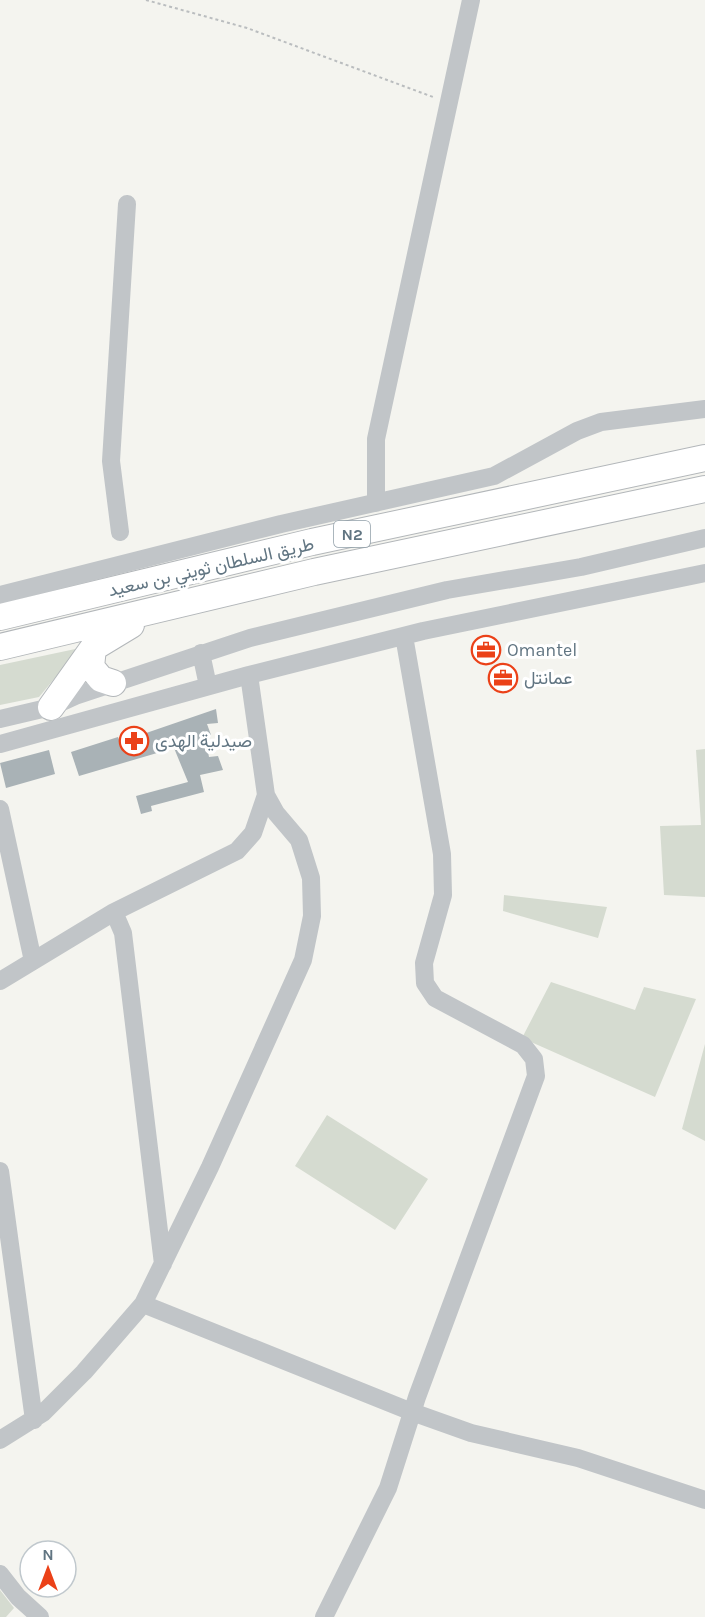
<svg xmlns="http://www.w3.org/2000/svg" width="705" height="1617" font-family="Karla,Vazirmatn,sans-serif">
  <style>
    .green { fill: #d5dbd0 }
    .building { fill: #a9b2b6 }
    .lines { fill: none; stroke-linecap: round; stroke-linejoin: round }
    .highway-casing { stroke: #b3b7ba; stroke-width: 28 }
    .path { stroke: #babdbf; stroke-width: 2; stroke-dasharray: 3 3; stroke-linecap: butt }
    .minor { stroke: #c1c5c8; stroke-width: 18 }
    .highway { stroke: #fff; stroke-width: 26 }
    .labels { text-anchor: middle; stroke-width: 6; stroke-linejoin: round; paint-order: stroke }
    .shield { fill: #fff; stroke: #909ea8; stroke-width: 1.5 }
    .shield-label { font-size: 16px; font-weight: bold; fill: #617582 }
    .street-label { font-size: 18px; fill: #617582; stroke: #fff }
    .poi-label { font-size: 18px; fill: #617582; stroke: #fff; text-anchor: start }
  </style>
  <rect width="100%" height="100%" fill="#f4f4ef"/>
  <path class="green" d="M 80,648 L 39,697 L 0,705 L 0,665 Z
    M 705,749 L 705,897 L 664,895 L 660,826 L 701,825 L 696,750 Z
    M 504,895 L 607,907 L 598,938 L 503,911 Z
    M 551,982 L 635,1010 L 644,987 L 696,999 L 655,1097 L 522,1038 Z
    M 705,1044 L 705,1141 L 682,1129 Z
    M 327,1115 L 428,1179 L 395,1230 L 295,1166 Z
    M 0,1590 L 14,1608 L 6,1617 L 0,1617 Z"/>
  <path class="building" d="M 216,709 L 218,723 L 207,724 L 211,735 L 205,737 L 209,757 L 218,756 L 223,770 L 200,775 L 204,792 L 151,806 L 152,811 L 141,814 L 136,796 L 188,782 L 174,748 L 79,776 L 71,752 L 118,737 L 120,742 Z
    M 49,750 L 55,774 L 6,788 L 0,763 Z"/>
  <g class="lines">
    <g class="highway-casing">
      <path id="highway" d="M 0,617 L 312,542 L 705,458
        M 0,647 L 314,572 L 705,489
        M 93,648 L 91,667 L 101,679 L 113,683
        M 51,707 L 93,648 L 131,625"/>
    </g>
    <path class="path" d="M 146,0 L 247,28 L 433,97"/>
    <path class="minor" d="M 376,503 L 376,439 L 471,0
      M 120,532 L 111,461 L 127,204
      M 0,595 L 281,524 L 494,476 L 577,431 L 601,422 L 705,409
      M 201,653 L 208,686
      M 0,719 L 51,707 L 75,696 L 250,638 L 447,590 L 581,567 L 705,538
      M 0,744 L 249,675 L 423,631 L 705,573
      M 0,809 L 33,961
      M 114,912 L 123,933 L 163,1264
      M 0,981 L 114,912 L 237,851 L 253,833 L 266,795
      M 0,1171 L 34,1420
      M 143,1304 L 412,1412 L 471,1433 L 578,1458 L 705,1500
      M 0,1440 L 43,1413 L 84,1372 L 143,1304 L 210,1167 L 303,960 L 312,916 L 311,878 L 299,840 L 276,813 L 266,795 L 249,675
      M 0,1574 L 18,1597 L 40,1617
      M 324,1617 L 388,1488 L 417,1397 L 536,1076 L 534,1059 L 523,1045 L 435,998 L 425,983 L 424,963 L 443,895 L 442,854 L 404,636"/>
    <use href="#highway" class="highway"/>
  </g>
  <defs>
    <g id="office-ring" transform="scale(1.5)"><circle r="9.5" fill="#fff" stroke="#eb4118" stroke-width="1.5"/><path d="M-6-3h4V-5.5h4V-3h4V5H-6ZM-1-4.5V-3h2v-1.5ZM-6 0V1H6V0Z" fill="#eb4118"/></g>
    <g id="pharmacy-ring" transform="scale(1.5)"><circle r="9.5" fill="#fff" stroke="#eb4118" stroke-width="1.5"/><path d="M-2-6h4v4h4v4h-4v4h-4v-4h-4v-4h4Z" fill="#eb4118"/></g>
  </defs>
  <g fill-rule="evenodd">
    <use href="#office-ring" x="486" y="650"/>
    <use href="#office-ring" x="503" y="678"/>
    <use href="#pharmacy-ring" x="134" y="741"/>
  </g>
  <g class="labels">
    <rect class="shield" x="334" y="521" width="36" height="26" rx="4.5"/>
    <g class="shield-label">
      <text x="352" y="540">N2</text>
    </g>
    <g class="street-label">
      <text transform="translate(211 567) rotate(-13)" y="6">طريق السلطان ثويني بن سعيد</text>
    </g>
    <g class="poi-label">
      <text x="507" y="656">Omantel</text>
      <text x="524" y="684">عمانتل</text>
      <text x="155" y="747">صيدلية الهدى</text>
    </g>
  </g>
  <g transform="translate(48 1569)"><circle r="28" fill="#ffffff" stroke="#c0c8cd" stroke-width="1.5"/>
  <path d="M0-4.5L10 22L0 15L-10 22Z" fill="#eb4118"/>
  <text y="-9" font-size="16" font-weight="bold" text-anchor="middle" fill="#617582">N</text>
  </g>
</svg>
